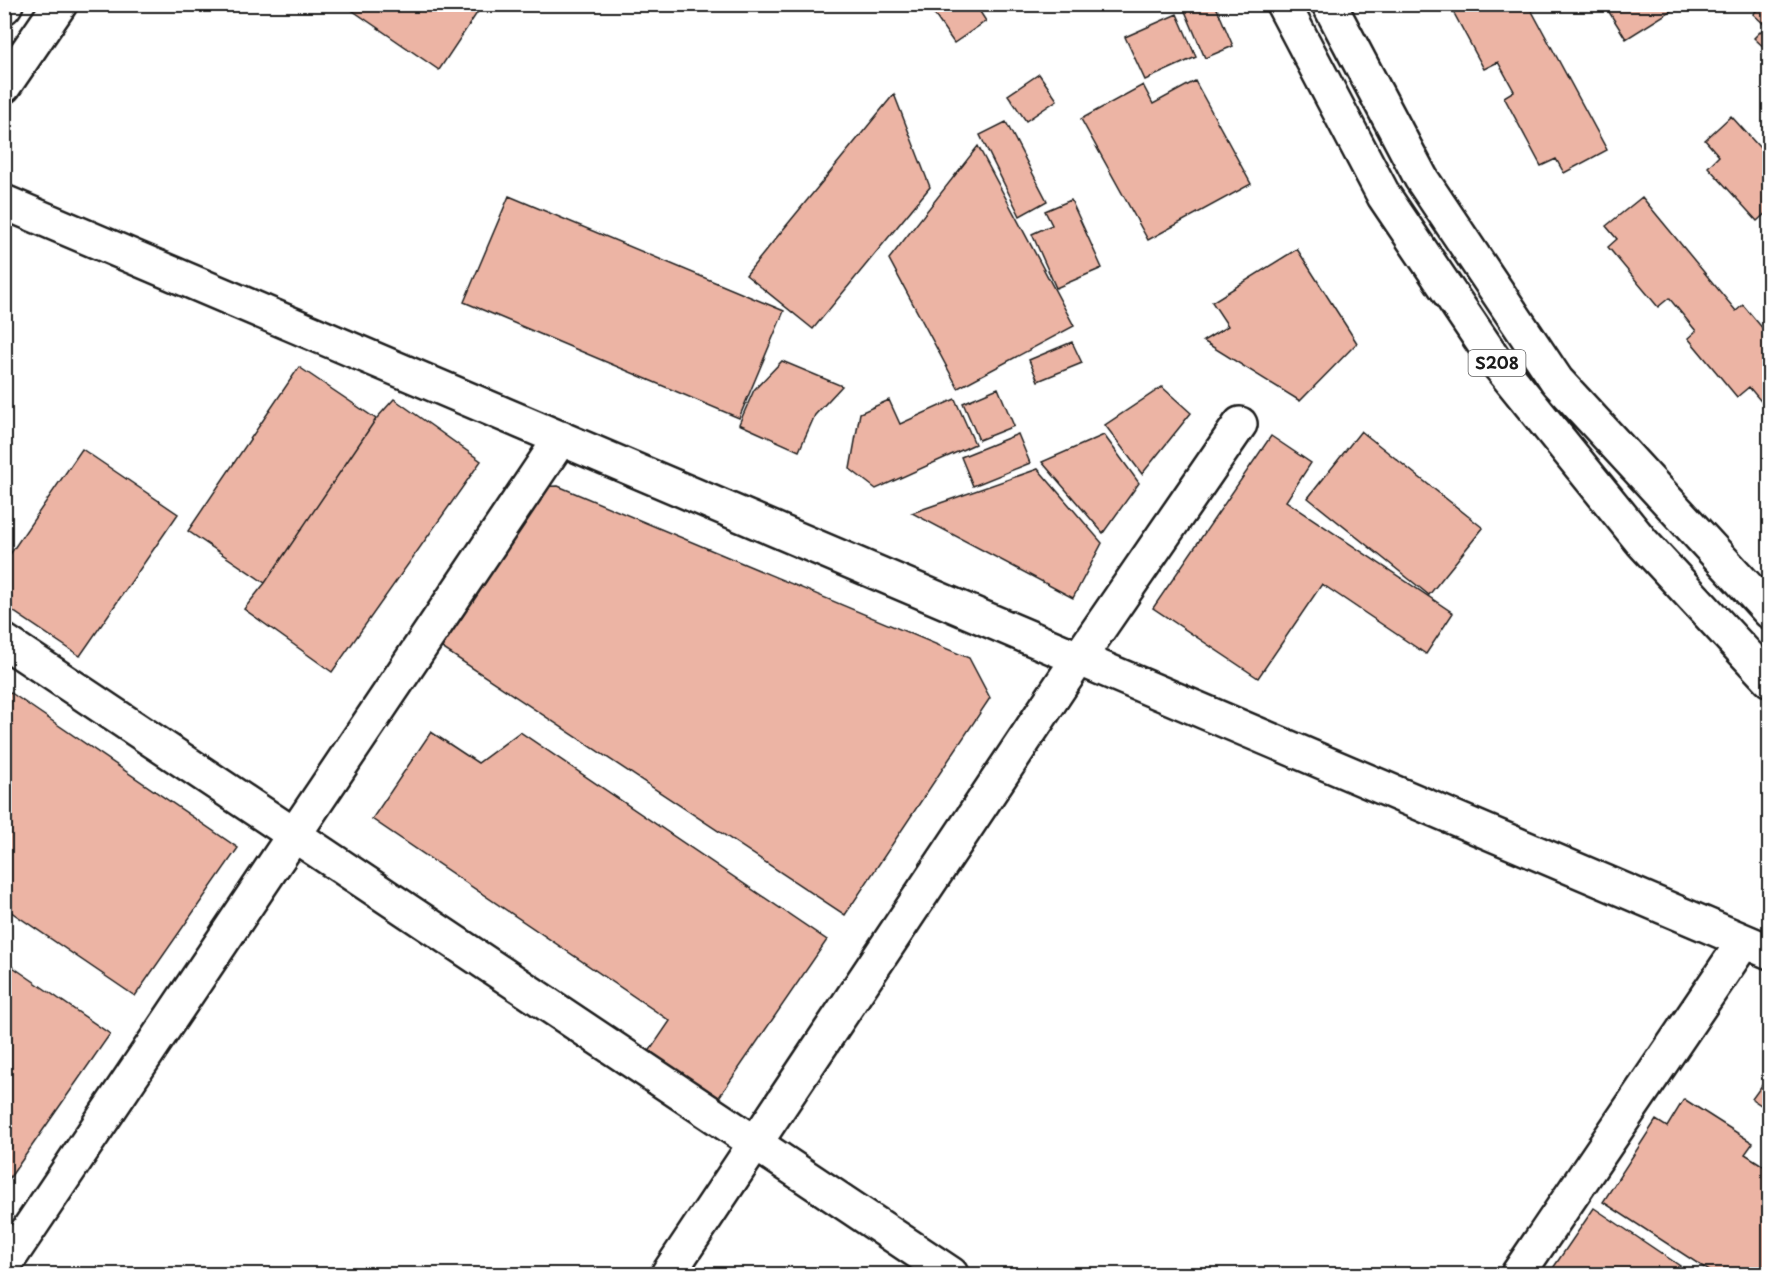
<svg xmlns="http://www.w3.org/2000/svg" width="1774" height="1279" font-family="'Playpen Sans',sans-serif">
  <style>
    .building { fill: #ecb4a4; stroke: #1c1c1c; stroke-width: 1.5 }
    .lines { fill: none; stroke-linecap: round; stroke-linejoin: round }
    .minor-casing { stroke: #1c1c1c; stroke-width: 38 }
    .major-casing { stroke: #1c1c1c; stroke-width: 38 }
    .minor { stroke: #fff; stroke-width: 33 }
    .major { stroke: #fff; stroke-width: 33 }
    .labels { text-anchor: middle; stroke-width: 6; stroke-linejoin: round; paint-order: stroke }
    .shield { fill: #fff; stroke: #606060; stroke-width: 1.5 }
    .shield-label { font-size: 16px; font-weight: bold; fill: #1c1c1c }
  </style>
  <rect width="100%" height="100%" fill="#fff"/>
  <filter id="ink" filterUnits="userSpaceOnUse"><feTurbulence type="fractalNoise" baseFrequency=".0167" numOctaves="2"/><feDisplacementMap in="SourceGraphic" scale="12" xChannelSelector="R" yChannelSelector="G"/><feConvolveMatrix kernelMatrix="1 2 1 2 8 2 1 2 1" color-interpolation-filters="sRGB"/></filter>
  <g filter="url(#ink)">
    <path class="building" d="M 343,4 L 483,4 L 439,70 Z
      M 927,4 L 975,4 L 986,21 L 954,43 Z
      M 1182,4 L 1215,4 L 1233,46 L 1205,58 Z
      M 1449,4 L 1528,4 L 1607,150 L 1564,173 L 1556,159 L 1541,166 L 1504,97 L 1514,91 L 1498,62 L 1484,69 Z
      M 1604,4 L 1672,4 L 1674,9 L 1626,39 Z
      M 1763,4 L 1770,4 L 1770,53 L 1754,38 L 1766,26 L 1753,14 Z
      M 1177,14 L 1196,57 L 1145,80 L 1125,37 Z
      M 1039,74 L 1057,100 L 1026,121 L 1008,95 Z
      M 1195,81 L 1251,184 L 1148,240 L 1081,119 L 1143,85 L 1153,104 Z
      M 894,94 L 930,187 L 813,329 L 746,275 Z
      M 1731,116 L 1770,159 L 1770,213 L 1768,211 L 1757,221 L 1708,167 L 1719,156 L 1705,140 Z
      M 1006,122 L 1047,201 L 1020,216 L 980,135 Z
      M 978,146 L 1074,326 L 958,388 L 889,259 Z
      M 509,196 L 784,311 L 739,418 L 464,302 Z
      M 1642,197 L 1736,311 L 1743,305 L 1770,337 L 1770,412 L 1749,387 L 1737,397 L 1688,338 L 1696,331 L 1669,298 L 1658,307 L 1608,247 L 1617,239 L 1606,226 Z
      M 1071,200 L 1102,268 L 1056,288 L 1032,234 L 1052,225 L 1045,211 Z
      M 1297,249 L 1357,343 L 1300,401 L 1203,341 L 1228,326 L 1212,302 Z
      M 1072,342 L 1082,363 L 1038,381 L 1029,360 Z
      M 782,361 L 842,386 L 815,415 L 799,451 L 739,424 L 754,390 Z
      M 299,367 L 376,419 L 265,583 L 188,531 Z
      M 1162,387 L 1191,413 L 1142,474 L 1105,425 Z
      M 998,388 L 1014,426 L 979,440 L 963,403 Z
      M 394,399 L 481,461 L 332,672 L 244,609 L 265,583 L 376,419 Z
      M 955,399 L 975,444 L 876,489 L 850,469 L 860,413 L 889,400 L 900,424 Z
      M 1361,431 L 1483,528 L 1429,595 L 1308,498 Z
      M 1018,434 L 1030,463 L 973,486 L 961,457 Z
      M 1104,435 L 1139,483 L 1103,533 L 1042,462 Z
      M 1271,436 L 1311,463 L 1286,501 L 1453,613 L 1426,654 L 1322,584 L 1258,678 L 1153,608 Z
      M 82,449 L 178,514 L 80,656 L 4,605 L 4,563 Z
      M 1038,469 L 1102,543 L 1073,598 L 912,513 Z
      M 558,486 L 969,658 L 990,698 L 845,915 L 427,638 L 528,487 Z
      M 4,688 L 238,848 L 135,996 L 4,907 Z
      M 431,732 L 478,763 L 520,732 L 827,940 L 711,1109 L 642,1062 L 670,1021 L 372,819 Z
      M 4,961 L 110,1034 L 4,1186 Z
      M 1770,1074 L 1770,1111 L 1752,1099 Z
      M 1684,1099 L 1753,1143 L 1745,1154 L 1770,1170 L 1770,1274 L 1714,1274 L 1603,1202 L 1656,1120 L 1667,1127 Z
      M 1594,1208 L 1692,1274 L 1549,1274 Z"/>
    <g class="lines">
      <g class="minor-casing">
        <path id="minor" d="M 4,202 L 1770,952
          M 4,641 L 951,1274
          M 4,1266 L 561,438
          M 668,1274 L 1079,658 L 1240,424
          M 1518,1274 L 1744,941"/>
      </g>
      <g class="major-casing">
        <path id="major" d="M 1283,4 L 1384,196 L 1494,359 L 1642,542 L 1770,680
          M 1329,4 L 1421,178 L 1557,381 L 1770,612
          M 4,7 L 6,4
          M 4,86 L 60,4"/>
      </g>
      <use href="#minor" class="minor"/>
      <use href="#major" class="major"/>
    </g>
  </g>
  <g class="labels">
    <rect class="shield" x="1468.5" y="350" width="57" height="26" rx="4.5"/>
    <g class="shield-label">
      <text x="1497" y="369">S208</text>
    </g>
  </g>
  <rect width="1774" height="1279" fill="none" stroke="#fff" stroke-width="24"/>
  <rect x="12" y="12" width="1750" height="1255" fill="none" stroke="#1c1c1c" stroke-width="2" filter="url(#ink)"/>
</svg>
